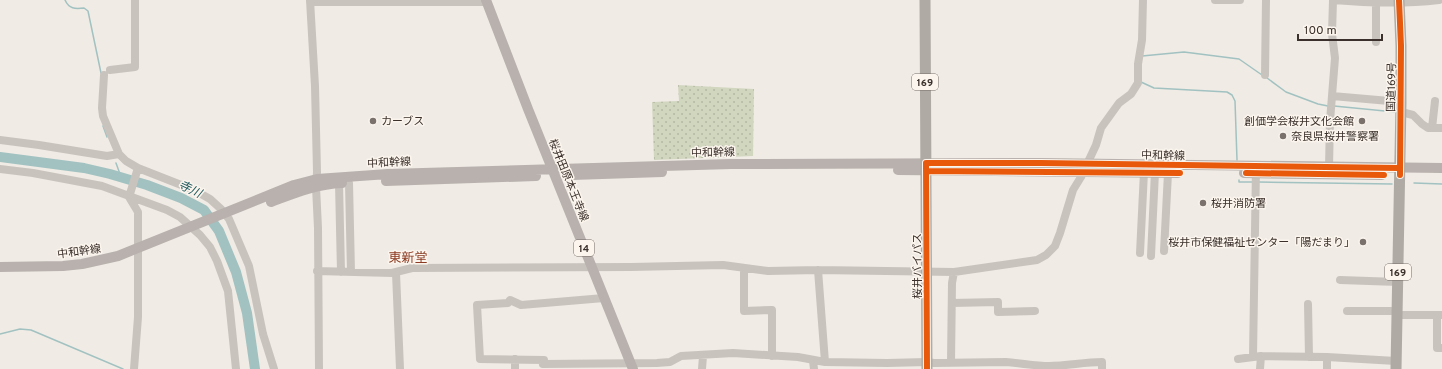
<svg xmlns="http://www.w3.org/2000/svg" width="1442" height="369" font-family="Overpass,'Noto Sans JP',sans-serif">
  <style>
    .grass { fill: url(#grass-dots) }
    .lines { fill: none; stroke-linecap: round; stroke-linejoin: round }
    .stream { stroke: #a1c2c1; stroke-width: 1.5 }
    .river { stroke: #a1c2c1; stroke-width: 10 }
    .minor { stroke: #c9c3be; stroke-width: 8 }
    .major { stroke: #b8b1ad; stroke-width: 10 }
    .highway { stroke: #afaaa4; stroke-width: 11 }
    .cycleway-casing { stroke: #fbf5ee; stroke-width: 8 }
    .cycleway { stroke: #e8590c; stroke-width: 6 }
    .poi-dot { fill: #7a716c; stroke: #fbf5ee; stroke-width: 1.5 }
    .labels { text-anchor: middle; stroke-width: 3; stroke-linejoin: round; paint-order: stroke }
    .shield { fill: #fbf5ee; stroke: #756b66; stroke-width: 1 }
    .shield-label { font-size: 10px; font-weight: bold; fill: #3b302b }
    .street-label { font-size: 11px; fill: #3b302b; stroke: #fbf5ee }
    .poi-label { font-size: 11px; fill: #3b302b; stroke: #fbf5ee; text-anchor: start }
    .water-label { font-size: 12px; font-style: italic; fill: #1f5a5e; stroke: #fbf5ee }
    .quarter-label { font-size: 13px; fill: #8c3b22; stroke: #fbf5ee }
  </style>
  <defs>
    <pattern id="grass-dots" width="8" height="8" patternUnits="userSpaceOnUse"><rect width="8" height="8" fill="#d1d6bf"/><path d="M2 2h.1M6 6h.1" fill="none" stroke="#b4b8a4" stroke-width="1.8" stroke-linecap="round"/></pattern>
  </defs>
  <rect width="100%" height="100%" fill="#f0ebe5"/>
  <path class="grass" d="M 678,85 L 754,89 L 753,156 L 654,160 L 652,102 L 679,101 Z"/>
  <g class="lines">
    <path class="stream" d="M 65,0 C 69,9 75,9 84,8 L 88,11 L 101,73
      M 1142,56 L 1184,52 L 1239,59 L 1262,75
      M 1267,78 L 1286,92 L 1318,104 L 1328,106
      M 1141,82 L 1154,88 L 1227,92 L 1232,95 L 1235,101 L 1237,160
      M 1334,106 L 1395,112
      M 103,126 L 107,137
      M 116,163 L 121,177
      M 1239,180 L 1239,182 L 1252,182
      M 1259,182 L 1392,184
      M 1414,183 L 1442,184
      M 0,334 L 20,329 L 31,330 L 123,369"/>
    <path class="river" d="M 0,157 L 84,168 L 110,174 L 147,185 L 181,198 L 204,210 L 219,231 L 236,272 L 247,313 L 255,369"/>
    <path class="minor" d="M 310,0 L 315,86 L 317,172 L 316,187 L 318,228 L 319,369
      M 1215,0 L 1240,0
      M 1333,0 C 1369,3 1404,4 1439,0
      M 310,2 L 487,2
      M 1376,42 L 1376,3
      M 110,70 L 135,67 L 135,0
      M 104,75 L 102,108 L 103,116 L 119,154
      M 1265,75 L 1266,0
      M 1332,96 L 1401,102
      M 1401,112 L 1413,115 L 1422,124 L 1428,128 L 1442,128
      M 1432,128 L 1435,101
      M 0,140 L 39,145 L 107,156 L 119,154 L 126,161 L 138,168 L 194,190 L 210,199 L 221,209 L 229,219 L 249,266 L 263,334 L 274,369
      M 1329,167 L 1330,121 L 1335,58 L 1332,34 L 1333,0
      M 0,169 L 33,173 L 102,186 L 167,210 L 180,217 L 200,235 L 210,247 L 217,261 L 228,291 L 236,369
      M 339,183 L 341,272
      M 349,183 L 351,272
      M 1164,251 L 1168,173
      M 1140,253 L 1144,172
      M 1151,256 L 1155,172
      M 744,268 L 744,311 L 772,310 L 772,356
      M 818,270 L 825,362
      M 317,271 L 392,273 L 412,268 L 631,267 L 723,265 L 768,271 L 818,270 L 954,272 L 1037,260 L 1046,255 L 1055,246 L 1060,233 L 1073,190 L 1081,177 L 1096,145 L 1101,128 L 1119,103 L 1131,94 L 1138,83 L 1138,64 L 1142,40 L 1143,0
      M 396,273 L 400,369
      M 1340,280 L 1398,282
      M 604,298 L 521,305 L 510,300 L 508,303 L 477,305 L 480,359 L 544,360 L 543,364 L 657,363 L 670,362 L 681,356 L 733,353 L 798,357 L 825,362 L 887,363 L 927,362 L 934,363 L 1006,362 C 1021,363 1035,366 1049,366 C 1067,366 1084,362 1102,362 L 1102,369
      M 952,303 L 998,302 L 998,312 L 1035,311
      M 1308,304 L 1309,357
      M 1347,311 L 1397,311
      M 1397,315 L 1442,315
      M 1437,315 L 1437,348 L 1442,348
      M 1253,357 L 1256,167
      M 1238,359 L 1261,356 L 1327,357 L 1396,361
      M 813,361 L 814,369
      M 951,362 L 952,283 L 954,272
      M 134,369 L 138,317 L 138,212 L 129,197 L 138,168
      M 515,369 L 515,359
      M 702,369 L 703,356
      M 1260,369 L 1261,356
      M 1327,369 L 1327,357"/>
    <path class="major" d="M 486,0 L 528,109 L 633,369
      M 898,170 L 1178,173
      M 1244,173 L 1382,175
      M 572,175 L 662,172
      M 386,181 L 536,176
      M 271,202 C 295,193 317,184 342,183
      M 0,267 L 63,266 L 82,264 L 118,256 L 294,185 L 317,179 L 388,174 L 731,164 L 1041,163 L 1442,168"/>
    <path class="highway" d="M 925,0 L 927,369
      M 1396,369 L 1401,102 L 1401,46 L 1399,0"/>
    <g class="cycleway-casing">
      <path id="cycleway" d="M 1399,0 L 1401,46 L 1400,175
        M 926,171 L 1180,173
        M 1246,173 L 1384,175
        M 927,369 L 926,163 L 1041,163 L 1399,168"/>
    </g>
    <use href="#cycleway" class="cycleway"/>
  </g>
  <g class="poi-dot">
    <circle cx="373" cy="121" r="4"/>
    <circle cx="1362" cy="121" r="4"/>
    <circle cx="1283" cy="136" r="4"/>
    <circle cx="1203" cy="203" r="4"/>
    <circle cx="1363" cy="242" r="4"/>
  </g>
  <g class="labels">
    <g class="shield">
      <rect x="912" y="74" width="26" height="16" rx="3"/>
      <rect x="574" y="240" width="20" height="16" rx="3"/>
      <rect x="1385" y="264" width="26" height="16" rx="3"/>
    </g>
    <g class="shield-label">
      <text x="925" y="86">169</text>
      <text x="584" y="252">14</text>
      <text x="1398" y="276">169</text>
    </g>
    <g class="street-label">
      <text transform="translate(1391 87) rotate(-89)" y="4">国道169号</text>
      <text transform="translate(713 152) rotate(-1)" y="4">中和幹線</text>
      <text transform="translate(1163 155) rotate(1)" y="4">中和幹線</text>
      <text transform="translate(389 162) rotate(-3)" y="4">中和幹線</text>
      <text transform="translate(569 180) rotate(68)" y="4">桜井田原本王寺線</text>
      <text transform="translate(79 251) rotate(-8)" y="4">中和幹線</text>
      <text transform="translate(917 266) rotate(-90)" y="4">桜井バイパス</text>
    </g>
    <g class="poi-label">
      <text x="381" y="125">カーブス</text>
      <text x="1354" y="125" text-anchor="end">創価学会桜井文化会館</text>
      <text x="1291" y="140">奈良県桜井警察署</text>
      <text x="1211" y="207">桜井消防署</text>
      <text x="1355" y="246" text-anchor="end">桜井市保健福祉センター「陽だまり」</text>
    </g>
    <g class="water-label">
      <text transform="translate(190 189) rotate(25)" y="4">寺川</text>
    </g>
    <g class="quarter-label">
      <text x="408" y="262">東新堂</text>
    </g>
  </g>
  <path d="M1298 34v6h84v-6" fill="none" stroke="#3b302b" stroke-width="2"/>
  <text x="1304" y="34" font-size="12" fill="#3b302b" stroke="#fbf5ee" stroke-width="3" paint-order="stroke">100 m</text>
</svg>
